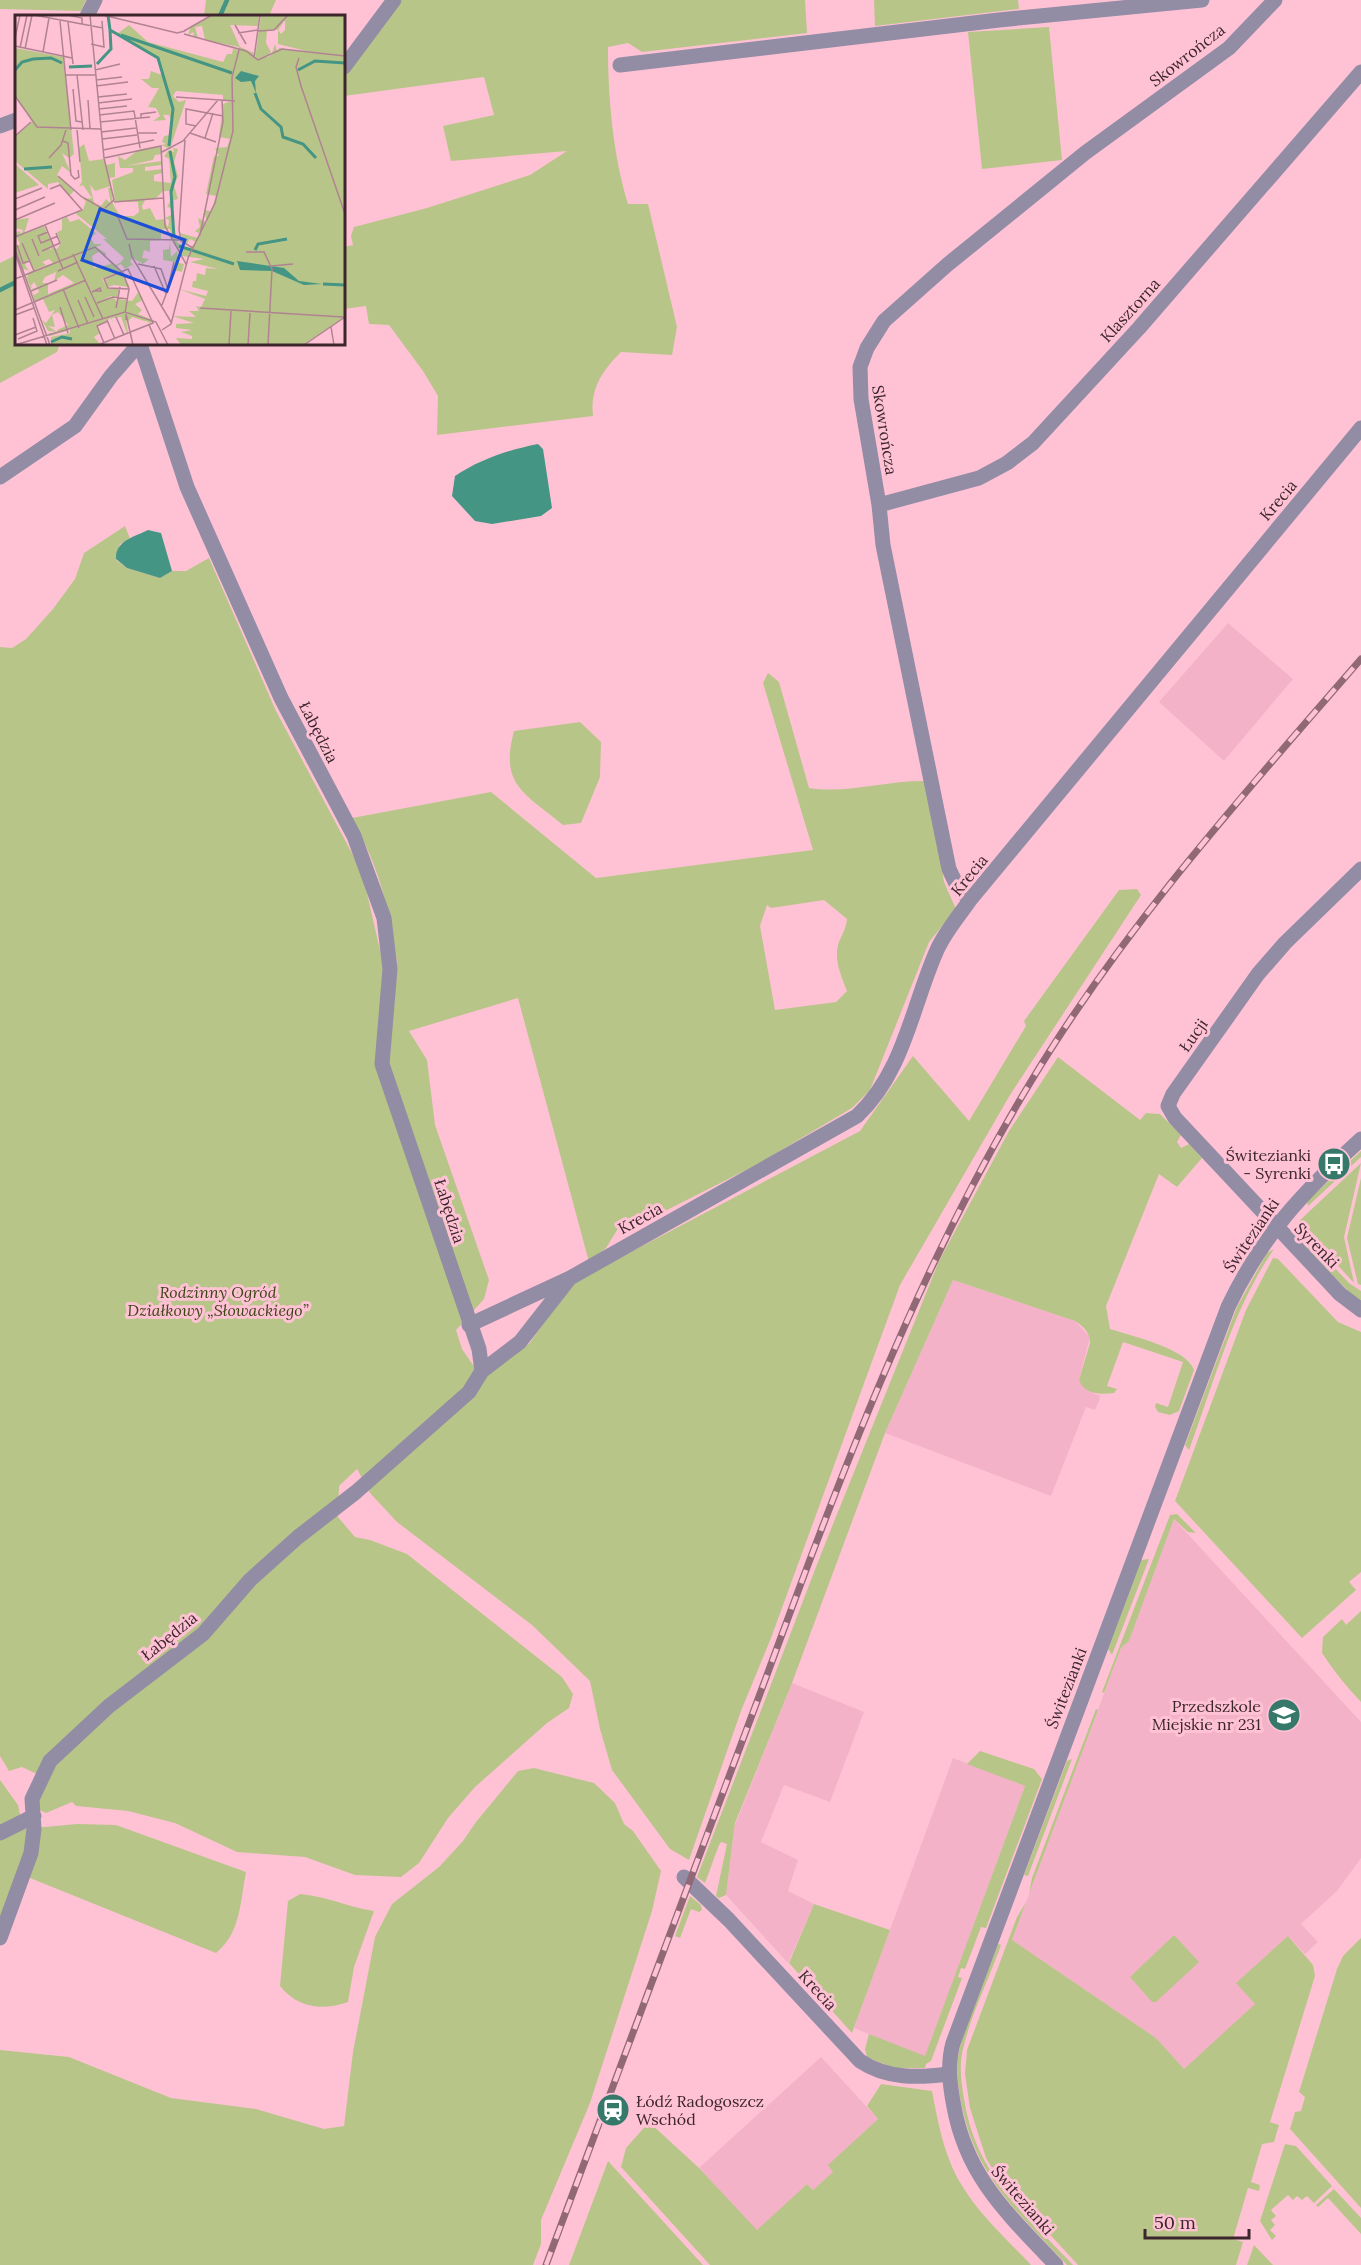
<svg xmlns="http://www.w3.org/2000/svg" width="1361" height="2265" font-family="Lora,serif">
  <style>
    .built { fill: #f4b2c8 }
    .green { fill: #b8c588; fill-rule: evenodd }
    .water { fill: #459585 }
    .lines { fill: none; stroke-linecap: round; stroke-linejoin: round }
    .stream { stroke: #459585; stroke-width: 4.5 }
    .minor { stroke: #928ca5; stroke-width: 15 }
    .tertiary { stroke: #928ca5; stroke-width: 15 }
    .rail-casing { stroke: #916976; stroke-width: 7 }
    .rail { stroke: #ffc2d5; stroke-width: 4.5; stroke-dasharray: 14; stroke-linecap: butt }
    .labels { text-anchor: middle; stroke-width: 6; stroke-linejoin: round; paint-order: stroke }
    .street-label { font-size: 16px; fill: #3d252d; stroke: #ffc2d5 }
    .poi-label { font-size: 16px; fill: #3d252d; stroke: #ffc2d5; text-anchor: end }
    .park-label { font-size: 16px; font-style: italic; fill: #3c4415; stroke: #ffc2d5 }
    .inset-river { fill: none; stroke: #459585; stroke-width: 3 }
    .inset-road { fill: none; stroke: #b18392; stroke-width: 1.5 }
    .view { fill: #1d4ed8; fill-opacity: 0.15; stroke: #1d4ed8; stroke-width: 3 }
    .inset-edge { fill: none; stroke: #3d252d; stroke-width: 3 }
  </style>
  <rect width="100%" height="100%" fill="#ffc2d5"/>
  <path class="built" d="M 1228,623 L 1293,679 L 1224,761 L 1159,702 Z
    M 953,1280 L 1075,1321 L 1090,1337 L 1079,1380 L 1089,1391 L 1100,1396 L 1099,1401 L 1095,1410 L 1086,1407 L 1051,1496 L 885,1433 Z
    M 1174,1519 L 1361,1722 L 1361,1858 L 1337,1891 L 1301,1924 L 1318,1942 L 1305,1954 L 1288,1936 L 1237,1983 L 1256,2004 L 1184,2069 L 1156,2038 L 1012,1940 L 1121,1648 L 1129,1641 Z
    M 792,1683 L 864,1712 L 830,1802 L 784,1785 L 761,1842 L 798,1860 L 788,1891 L 814,1904 L 788,1963 L 726,1895 L 735,1825 Z
    M 953,1758 L 1025,1786 L 925,2057 L 854,2028 Z
    M 821,2057 L 878,2119 L 829,2165 L 834,2172 L 813,2190 L 807,2184 L 757,2231 L 699,2168 Z"/>
  <path class="green" d="M 0,0 L 86,0 L 81,11 L 0,9 Z
    M 206,0 L 276,0 L 269,16 L 204,16 Z
    M 402,0 L 805,0 L 807,33 L 642,52 L 628,43 L 608,47 C 608,98 613,155 628,204 L 648,204 L 677,327 L 672,355 L 621,352 C 602,371 590,389 593,416 L 437,435 L 438,396 L 423,371 L 389,325 L 369,324 L 366,306 L 344,309 L 344,247 L 353,245 L 351,236 L 354,227 L 427,208 L 530,175 L 567,151 L 451,161 L 443,126 L 494,115 L 484,77 L 344,96 L 344,78 Z
    M 874,0 L 1018,0 L 1019,9 L 875,26 Z
    M 1049,27 L 1062,160 L 982,169 L 968,32 Z
    M 16,255 L 16,344 L 60,344 L 57,352 L 0,383 L 0,263 Z
    M 125,526 L 130,539 L 120,544 L 116,560 L 127,568 L 160,578 L 172,571 L 186,571 L 209,558 L 276,711 L 362,872 L 383,963 L 396,981 C 399,967 396,954 393,940 C 385,891 375,861 352,818 L 491,792 L 596,878 L 813,850 L 763,683 L 768,673 L 779,682 L 809,788 C 848,794 887,780 927,781 L 944,882 L 956,909 L 929,942 L 870,1090 L 852,1108 L 758,1164 L 665,1211 L 619,1227 L 606,1248 L 589,1262 L 518,998 L 409,1031 L 427,1060 L 435,1125 L 489,1280 L 484,1299 L 456,1330 L 462,1349 L 473,1365 L 494,1370 L 529,1344 L 572,1283 L 860,1131 L 913,1056 L 969,1121 L 1026,1026 L 1024,1021 L 1119,890 L 1137,889 L 1141,895 L 1010,1095 L 900,1285 L 771,1638 L 741,1711 L 689,1860 L 670,1849 L 612,1770 L 600,1729 L 590,1681 L 532,1625 L 397,1522 L 370,1493 L 357,1469 L 339,1486 L 338,1517 L 355,1537 L 370,1540 L 407,1554 L 562,1677 L 573,1694 L 569,1708 L 547,1723 L 475,1787 L 448,1818 L 419,1863 L 401,1877 L 355,1875 L 305,1857 L 237,1852 L 175,1823 L 128,1811 L 76,1806 L 72,1802 L 46,1813 L 36,1808 L 37,1774 L 22,1767 L 9,1771 L 0,1756 L 0,647 L 12,648 L 26,639 L 53,609 L 75,579 L 84,553 ZM 824,900 L 847,919 C 846,928 843,933 839,942 C 833,958 841,976 847,991 L 836,1002 L 775,1010 L 760,926 L 767,905 L 771,908 Z
    M 580,722 L 601,742 L 600,777 L 581,823 L 563,825 C 526,794 499,786 514,731 Z
    M 1058,1057 L 1140,1120 L 1146,1113 L 1160,1114 L 1181,1135 L 1177,1142 L 1181,1148 L 1189,1144 L 1202,1158 L 1177,1187 L 1159,1174 L 1106,1306 L 1110,1329 C 1131,1336 1187,1348 1194,1370 L 1179,1411 L 1170,1415 L 1158,1412 L 1155,1407 L 1156,1403 L 1168,1407 L 1183,1362 L 1123,1342 L 1107,1386 L 1117,1389 L 1114,1393 C 1102,1394 1085,1396 1079,1380 L 1090,1343 C 1090,1332 1083,1326 1075,1321 L 953,1280 L 885,1433 L 792,1683 L 735,1823 L 726,1895 L 719,1898 L 716,1896 L 727,1844 L 721,1842 L 719,1845 L 705,1883 L 697,1877 L 821,1554 L 939,1261 L 1009,1131 Z
    M 1361,1151 L 1361,1157 L 1308,1206 L 1307,1201 Z
    M 1361,1163 L 1344,1237 L 1354,1283 L 1298,1222 Z
    M 1361,1178 L 1361,1285 L 1358,1284 L 1347,1238 Z
    M 1299,1230 L 1349,1283 L 1361,1291 L 1361,1304 L 1298,1240 L 1295,1233 Z
    M 1274,1249 C 1233,1308 1214,1383 1189,1450 L 1185,1445 L 1237,1307 L 1267,1253 Z
    M 1273,1258 L 1278,1259 L 1338,1322 L 1361,1332 L 1361,1572 L 1349,1582 L 1356,1590 L 1302,1638 L 1175,1501 L 1246,1310 Z
    M 1177,1514 L 1196,1533 L 1188,1532 L 1174,1519 L 1129,1641 L 1121,1648 L 1104,1693 L 1102,1692 L 1170,1515 Z
    M 1149,1559 L 1112,1655 L 1108,1649 L 1141,1560 Z
    M 1361,1611 L 1361,1702 C 1346,1686 1333,1670 1322,1653 L 1323,1637 L 1342,1619 L 1346,1625 Z
    M 1096,1709 L 1098,1710 L 1029,1894 L 1032,1878 Z
    M 980,1751 L 1034,1769 L 1042,1779 L 986,1928 L 981,1927 L 965,1969 L 961,1968 L 958,1977 L 962,1978 L 931,2061 L 926,2064 L 925,2068 L 893,2068 L 867,2057 L 865,2049 L 869,2034 L 925,2056 L 1025,1786 L 967,1764 Z
    M 1072,1759 L 1028,1876 L 1024,1875 L 1067,1761 Z
    M 534,1768 L 594,1783 L 615,1803 L 624,1824 L 633,1831 L 661,1871 L 652,1911 L 590,2103 L 541,2220 L 541,2244 L 533,2265 L 0,2265 L 0,2050 L 69,2057 L 171,2098 L 256,2109 L 324,2129 L 344,2126 L 353,2052 L 375,1937 L 392,1904 L 439,1867 L 463,1841 L 476,1822 L 518,1771 Z
    M 0,1780 L 18,1805 L 23,1829 L 77,1824 L 116,1825 L 246,1872 C 240,1902 241,1933 216,1953 L 20,1874 L 0,1925 Z
    M 300,1894 C 326,1896 348,1907 374,1911 L 354,1967 L 348,2002 C 323,2011 297,2008 280,1986 L 288,1901 Z
    M 690,1896 L 701,1905 L 702,1910 L 699,1912 L 691,1909 L 680,1938 L 675,1936 Z
    M 1026,1902 L 1012,1940 L 1156,2038 L 1184,2069 L 1255,2004 L 1236,1983 L 1288,1936 L 1313,1965 L 1315,1976 L 1270,2122 L 1279,2125 L 1274,2142 L 1262,2144 L 1251,2182 L 1260,2185 L 1259,2191 L 1248,2188 L 1233,2239 L 1243,2242 L 1236,2265 L 1078,2265 L 998,2178 L 986,2158 L 970,2108 L 965,2074 L 967,2050 L 1017,1917 Z
    M 814,1904 L 890,1930 L 852,2033 L 789,1963 Z
    M 1174,1935 L 1199,1962 L 1156,2002 L 1152,2002 L 1130,1977 Z
    M 1361,1938 L 1361,2208 L 1290,2129 L 1295,2112 L 1301,2111 L 1305,2097 L 1299,2092 L 1337,1969 L 1343,1956 Z
    M 998,1944 L 1001,1945 C 989,1979 971,2014 963,2049 C 959,2065 961,2082 964,2099 C 976,2175 1023,2212 1073,2265 L 1067,2265 C 1022,2217 978,2179 963,2111 C 959,2094 956,2075 958,2057 C 964,2021 985,1978 998,1944 Z
    M 881,2084 L 932,2091 C 938,2122 944,2156 961,2184 C 979,2215 1007,2239 1031,2265 L 710,2265 L 621,2167 L 626,2148 L 649,2122 L 699,2168 L 757,2230 L 807,2184 L 813,2190 L 833,2172 L 828,2165 L 878,2119 L 867,2106 Z
    M 1285,2144 L 1296,2146 L 1332,2186 L 1314,2203 L 1307,2196 L 1302,2200 L 1297,2196 L 1293,2200 L 1288,2195 L 1271,2210 L 1276,2216 L 1271,2220 L 1275,2225 L 1270,2230 L 1276,2236 L 1272,2240 L 1260,2221 Z
    M 608,2161 L 703,2265 L 569,2265 Z
    M 1334,2189 L 1361,2218 L 1361,2234 L 1328,2198 L 1318,2207 L 1316,2205 Z
    M 1254,2245 L 1273,2265 L 1247,2265 Z"/>
  <path class="water" d="M 538,444 L 543,449 L 552,508 L 541,516 L 492,524 L 475,521 L 452,496 L 455,476 C 481,459 508,450 538,444 Z
    M 148,530 L 161,533 L 172,571 L 160,578 L 127,568 L 116,559 C 115,541 134,537 148,530 Z"/>
  <g class="lines">
    <path class="stream" d="M 220,16 L 227,0
      M 0,290 L 16,282"/>
    <path class="minor" d="M 87,16 L 95,0
      M 620,65 L 999,20 L 1202,0
      M 344,67 L 394,0
      M 0,126 L 16,120
      M 0,477 L 75,426 L 111,376 L 139,344
      M 879,505 L 979,478 L 1007,463 L 1033,443 L 1139,328 L 1361,72
      M 1361,869 L 1285,943 L 1258,974 L 1173,1094 L 1168,1106 L 1175,1118 L 1340,1294 L 1361,1310
      M 970,900 L 958,888 L 949,869 L 883,545 L 879,505 L 861,399 L 860,367 L 867,348 L 884,321 L 947,265 L 1085,153 L 1229,48 L 1275,0
      M 570,1278 L 857,1116 C 904,1072 912,1006 937,950 C 945,932 959,916 970,900 L 1361,428
      M 469,1325 L 570,1278 L 520,1342 L 482,1371
      M 0,1833 L 34,1816
      M 684,1877 L 729,1920 L 860,2061 C 887,2079 918,2078 949,2074
      M 0,1938 L 31,1853 L 34,1829 L 32,1799 L 50,1761 L 109,1706 L 203,1634 L 250,1580 L 298,1537 L 356,1492 L 469,1392 L 482,1371 L 479,1349 L 382,1064 L 390,969 L 384,918 L 354,836 L 281,698 L 187,487 L 140,344"/>
    <path class="tertiary" d="M 1056,2265 C 1009,2215 967,2178 954,2107 C 950,2086 947,2065 953,2043 L 1228,1307 C 1263,1234 1302,1193 1361,1139"/>
    <g class="rail-casing">
      <path id="rail" d="M 546,2265 C 619,2071 691,1877 764,1683 C 840,1477 916,1272 1030,1083 C 1123,928 1243,795 1361,659"/>
    </g>
    <use href="#rail" class="rail"/>
  </g>
  <defs>
    <g id="bus-disc" transform="scale(1.725)"><circle r="9.5" fill="#36796b" stroke="#ffc2d5"/><path d="M-5-6H5V4H4V6H2V4H-2V6H-4V4H-5ZM-3.5-4V0h7V-4ZM-3.5 1.2v1.5H-2V1.2ZM2 1.2v1.5H3.5V1.2Z" fill="#fff"/></g>
    <g id="school-disc" transform="scale(1.725)"><circle r="9.5" fill="#36796b" stroke="#ffc2d5"/><path d="M0-5L7-2L0 1L-7-2ZM-4 1L0 2.5L4 1V4Q0 6-4 4Z" fill="#fff"/></g>
    <g id="station-disc" transform="scale(1.725)"><circle r="9.5" fill="#36796b" stroke="#ffc2d5"/><path d="M-3-6H3Q5-6 5-4V2Q5 4 3 4L4.5 6H3L1.5 4h-3L-3 6H-4.5L-3 4Q-5 4-5 2V-4Q-5-6-3-6ZM-3.5-4v3h7v-3ZM-3.5 1v1.5H-2V1ZM2 1v1.5H3.5V1Z" fill="#fff"/></g>
  </defs>
  <g fill-rule="evenodd">
    <use href="#bus-disc" x="1334" y="1164"/>
    <use href="#school-disc" x="1284" y="1715"/>
    <use href="#station-disc" x="613" y="2110"/>
  </g>
  <g class="labels">
    <g class="street-label">
      <text transform="translate(1187 55) rotate(-38)" y="6">Skowrończa</text>
      <text transform="translate(1130 310) rotate(-48)" y="6">Klasztorna</text>
      <text transform="translate(885 430) rotate(81)" y="6">Skowrończa</text>
      <text transform="translate(1278 500) rotate(-50)" y="6">Krecia</text>
      <text transform="translate(319 732) rotate(63)" y="6">Łabędzia</text>
      <text transform="translate(969 875) rotate(-51)" y="6">Krecia</text>
      <text transform="translate(1193 1035) rotate(-55)" y="6">Łucji</text>
      <text transform="translate(450 1211) rotate(72)" y="6">Łabędzia</text>
      <text transform="translate(640 1218) rotate(-29)" y="6">Krecia</text>
      <text transform="translate(1251 1235) rotate(-56)" y="6">Świtezianki</text>
      <text transform="translate(1317 1245) rotate(46)" y="6">Syrenki</text>
      <text transform="translate(169 1636) rotate(-39)" y="6">Łabędzia</text>
      <text transform="translate(1066 1688) rotate(-69)" y="6">Świtezianki</text>
      <text transform="translate(818 1990) rotate(48)" y="6">Krecia</text>
      <text transform="translate(1023 2200) rotate(49)" y="6">Świtezianki</text>
    </g>
    <g class="poi-label">
      <text x="1311" y="1161">Świtezianki<tspan x="1311" dy="18">- Syrenki</tspan></text>
      <text x="1261" y="1712">Przedszkole<tspan x="1261" dy="18">Miejskie nr 231</tspan></text>
      <text x="636" y="2107" text-anchor="start">Łódź Radogoszcz<tspan x="636" dy="18">Wschód</tspan></text>
    </g>
    <g class="park-label">
      <text x="218" y="1298">Rodzinny Ogród<tspan x="218" dy="18">Działkowy „Słowackiego”</tspan></text>
    </g>
  </g>
  <g transform="translate(15 15)">
    <rect width="330" height="330" fill="#ffc2d5"/>
    <path d="M 199,0 L 244,0 L 243,11 L 215,10 L 225,32 L 239,38 L 240,44 L 246,0 L 330,0 L 330,302 L 288,330 L 166,330 L 161,323 L 177,324 L 177,321 L 166,317 L 177,315 L 161,313 L 161,309 L 179,308 L 157,301 L 181,302 L 174,296 L 184,296 L 181,291 L 186,292 L 190,284 L 164,274 L 191,281 L 193,276 L 177,272 L 178,266 L 181,266 L 182,258 L 190,260 L 191,253 L 203,254 L 175,247 L 189,244 L 167,241 L 157,226 L 155,214 L 151,214 L 146,215 L 146,225 L 135,226 L 135,237 L 129,235 L 127,243 L 134,244 L 128,249 L 118,243 L 115,246 L 121,255 L 117,250 L 110,254 L 106,249 L 102,251 L 115,272 L 99,270 L 93,272 L 90,265 L 102,258 L 87,264 L 93,274 L 104,273 L 102,282 L 96,281 L 84,287 L 98,282 L 102,287 L 103,284 L 117,286 L 124,276 L 128,285 L 120,289 L 127,295 L 123,299 L 138,305 L 136,308 L 117,302 L 112,308 L 110,299 L 113,318 L 109,320 L 112,318 L 106,302 L 97,303 L 98,308 L 96,303 L 82,311 L 85,318 L 79,322 L 85,329 L 36,330 L 36,322 L 55,318 L 55,315 L 35,321 L 34,318 L 44,318 L 42,315 L 53,310 L 43,297 L 37,300 L 40,312 L 33,311 L 42,317 L 33,316 L 27,305 L 31,308 L 40,295 L 34,297 L 28,284 L 20,287 L 17,276 L 19,280 L 24,277 L 23,274 L 19,275 L 16,273 L 16,275 L 13,268 L 18,274 L 22,272 L 19,267 L 16,271 L 13,267 L 10,259 L 12,263 L 14,257 L 38,248 L 34,244 L 27,247 L 31,250 L 19,255 L 14,245 L 10,250 L 14,256 L 9,254 L 9,258 L 0,233 L 5,229 L 0,218 L 5,216 L 6,220 L 8,215 L 0,213 L 0,205 L 14,203 L 9,219 L 29,211 L 38,231 L 33,233 L 37,235 L 36,232 L 42,234 L 46,228 L 42,217 L 47,215 L 47,204 L 52,202 L 55,207 L 64,204 L 81,218 L 76,223 L 79,229 L 88,229 L 81,232 L 91,238 L 91,243 L 85,236 L 77,241 L 79,253 L 96,249 L 92,243 L 101,250 L 106,247 L 109,243 L 88,224 L 92,224 L 60,198 L 68,195 L 71,186 L 68,184 L 77,183 L 68,170 L 64,172 L 67,166 L 64,133 L 69,129 L 74,146 L 89,144 L 91,150 L 100,148 L 100,162 L 94,163 L 96,171 L 80,176 L 75,170 L 79,188 L 86,191 L 91,184 L 96,189 L 93,173 L 96,173 L 98,189 L 105,201 L 119,201 L 124,197 L 123,187 L 100,187 L 97,165 L 118,157 L 118,153 L 105,153 L 103,141 L 110,145 L 125,134 L 145,131 L 147,139 L 140,140 L 138,145 L 111,151 L 147,146 L 147,150 L 130,152 L 130,156 L 147,154 L 147,158 L 139,160 L 139,166 L 156,168 L 154,144 L 149,141 L 155,134 L 146,130 L 151,129 L 147,127 L 149,121 L 156,120 L 158,101 L 156,106 L 154,100 L 148,100 L 151,105 L 138,106 L 145,101 L 141,93 L 133,92 L 144,73 L 137,73 L 126,64 L 134,64 L 136,56 L 147,60 L 143,42 L 102,19 L 114,10 L 133,27 L 208,47 L 212,39 L 217,39 L 218,34 L 213,32 L 223,35 L 224,32 L 190,25 L 187,11 L 180,12 L 183,23 L 178,22 L 179,17 L 173,20 L 176,11 ZM 270,5 L 270,15 L 266,19 L 263,15 L 263,29 L 299,38 L 264,33 L 262,36 L 260,29 L 257,38 L 261,37 L 251,43 L 256,37 L 251,28 L 252,15 L 263,15 ZM 161,76 L 208,80 L 208,85 L 219,85 L 208,89 L 204,122 L 215,124 L 212,132 L 200,133 L 204,141 L 199,141 L 191,179 L 201,181 L 196,196 L 189,195 L 192,208 L 183,203 L 185,212 L 180,216 L 185,219 L 183,223 L 165,218 L 171,230 L 175,224 L 181,227 L 173,235 L 162,227 L 157,204 L 159,185 L 163,184 L 159,171 L 163,161 L 159,147 L 163,134 L 158,133 L 159,137 L 158,137 L 155,134 L 171,85 L 164,87 L 158,81 ZM 148,176 L 155,176 L 157,183 L 152,192 L 157,193 L 156,200 L 150,203 L 154,205 L 153,213 L 149,204 L 141,205 L 135,193 L 128,195 L 127,191 L 130,185 L 140,184 ZM 41,257 L 39,266 L 48,260 L 59,268 L 33,279 L 33,268 L 27,268 L 30,262 ZM 0,33 L 48,42 L 59,139 L 54,143 L 47,138 L 56,158 L 47,151 L 42,160 L 59,176 L 54,181 L 43,167 L 33,169 L 33,174 L 0,146 L 0,121 L 17,107 L 0,80 ZM 0,149 L 23,169 L 24,170 L 0,178 ZM 155,226 L 156,242 L 162,236 L 164,248 L 169,249 L 167,257 L 158,255 L 160,247 L 148,245 L 148,235 L 154,234 Z" fill="#b8c588" fill-rule="evenodd"/>
    <path d="M 226,56 L 244,61 L 240,66 L 241,78 L 236,66 L 226,67 L 220,63 ZM 222,246 L 269,253 L 284,266 L 307,269 L 289,270 L 257,256 L 225,255 Z" fill="#459585"/>
    <path class="inset-river" d="M 93,0 L 95,15 L 102,19M 102,19 L 143,43 L 158,94 L 154,131M 106,20 L 217,58M 82,49 L 96,34 L 95,15M 54,52 L 77,51M 0,55 L 7,47 L 18,44 L 36,43 L 47,48M 283,55 L 300,46 L 330,48M 240,78 L 246,94 L 266,112 L 268,122 L 288,129 L 301,143M 155,136 L 160,162 L 156,177 L 159,222M 9,154 L 37,152M 164,231 L 219,249M 240,235 L 243,229 L 272,224M 308,269 L 330,270M 36,327 L 47,322 L 57,324"/>
    <path class="inset-road" d="M 19,0 L 88,13M 53,0 L 67,3 L 67,10M 75,0 L 89,143 L 146,131 L 150,211 L 171,249M 88,0 L 162,18 L 170,16M 45,6 L 56,115M 53,7 L 58,49M 220,10 L 231,29M 169,16 L 197,0M 243,16 L 259,15 L 273,0M 223,18 L 243,15M 169,19 L 231,36 L 243,45 L 267,34 L 330,41M 0,23 L 5,0M 76,29 L 89,32 L 87,6M 0,31 L 57,43M 5,33 L 12,0M 10,34 L 17,0M 28,37 L 34,3M 239,43 L 245,0M 284,43 L 281,52 L 286,71 L 330,199M 80,55 L 105,49M 50,60 L 80,60M 62,60 L 68,115M 81,65 L 107,62M 81,71 L 113,67M 58,74 L 61,106 L 67,107M 0,81 L 22,112 L 86,114M 83,82 L 112,79M 161,82 L 220,86M 73,85 L 75,114M 83,88 L 117,84M 84,94 L 112,91M 84,100 L 119,96 L 125,133M 126,102 L 126,99 L 141,97M 85,107 L 135,102M 181,111 L 171,109 L 171,94 L 208,101M 62,115 L 65,147M 86,117 L 121,113M 122,118 L 142,118M 175,118 L 201,127M 0,121 L 16,107M 190,123 L 198,98M 87,124 L 122,120M 170,125 L 164,215 L 166,226 L 178,233M 48,126 L 53,128 L 56,160 L 60,164 L 64,162 L 63,155M 88,135 L 139,125M 147,137 L 168,126 L 203,85M 34,143 L 46,130 L 51,115M 89,143 L 99,185 L 90,193M 43,161 L 67,182 L 103,202 L 112,224 L 165,225M 0,184 L 27,173M 99,187 L 148,183M 0,195 L 30,182M 0,205 L 40,188M 30,210 L 48,254M 33,217 L 23,221 L 26,228 L 43,221M 185,220 L 208,107 L 207,85M 0,222 L 67,195 L 45,170 L 35,174M 17,224 L 24,241M 7,228 L 19,256M 114,229 L 117,242 L 156,307M 2,230 L 8,248 L 15,246M 0,234 L 35,330M 27,236 L 45,228 L 41,218M 231,237 L 249,237 L 257,254 L 253,330M 0,238 L 32,330M 58,239 L 88,304M 123,249 L 146,254 L 153,274 L 147,290M 139,251 L 151,279M 256,251 L 278,249M 43,256 L 63,247M 0,264 L 80,232 L 108,258 L 114,274 L 110,298M 153,273 L 159,247M 48,274 L 64,313M 16,276 L 42,265M 77,277 L 85,273 L 86,276 L 80,276M 70,282 L 79,302M 63,285 L 73,309M 330,286 L 330,326M 82,288 L 98,282 L 113,284M 45,292 L 53,318M 101,293 L 105,272M 185,293 L 328,302M 0,295 L 71,265M 0,300 L 19,293M 101,302 L 109,320M 92,305 L 100,324M 111,305 L 111,299 L 118,330M 134,310 L 143,330M 316,312 L 319,330M 147,315 L 156,309 L 173,243 L 200,188 L 218,116 L 217,62 L 224,35M 0,320 L 21,312M 3,324 L 22,316 L 18,303M 89,328 L 82,311 L 93,306M 0,330 L 110,297 L 141,307 L 153,330M 83,330 L 138,308 L 113,254 L 89,264 L 93,273 L 114,274M 214,330 L 216,296M 233,330 L 235,298M 289,330 L 330,302"/>
    <path class="view" d="M 85,194 L 170,225 L 152,276 L 67,245 Z"/>
    <rect width="330" height="330" class="inset-edge"/>
  </g>
  <path d="M1145 2229v9h104v-9" fill="none" stroke="#3d252d" stroke-width="3"/>
  <text x="1154" y="2229" font-size="18" fill="#3d252d" stroke="#ffc2d5" stroke-width="4.5" paint-order="stroke">50 m</text>
</svg>
